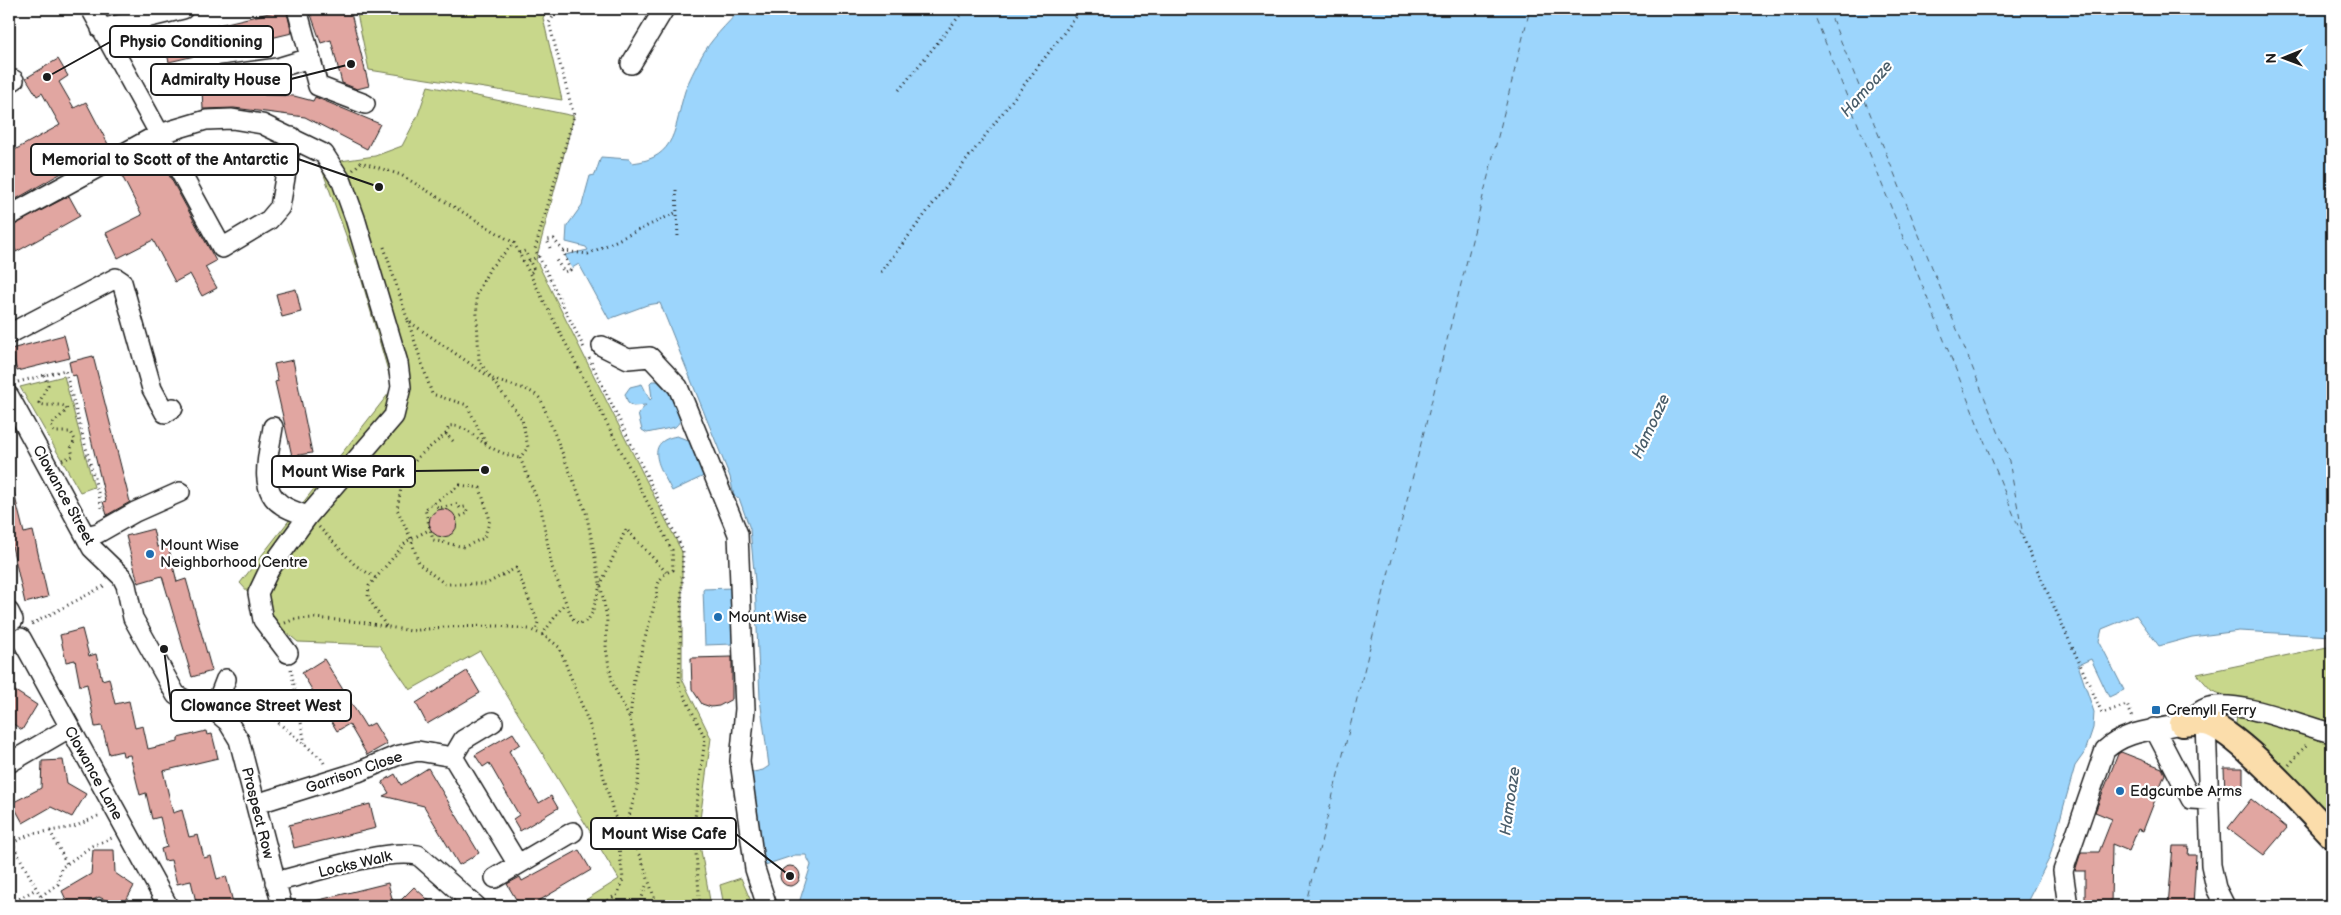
<svg xmlns="http://www.w3.org/2000/svg" width="2341" height="915" font-family="'Balsamiq Sans',sans-serif">
  <style>
    .green { fill: #c8d78b; stroke: #727a54 }
    .water { fill: #9cd5fc; stroke: #698ba2 }
    .lines { fill: none; stroke-linecap: round; stroke-linejoin: round }
    .ferry { stroke: #495d6a; stroke-width: 1; stroke-dasharray: 6 5; stroke-linecap: butt }
    .building { fill: #e1a6a1; stroke: #1c1c1c }
    .minor-casing { stroke: #1c1c1c; stroke-width: 22 }
    .major-casing { stroke: #1c1c1c; stroke-width: 28 }
    .path { stroke: #1c1c1c; stroke-width: 3; stroke-dasharray: 1 4; stroke-linecap: butt }
    .minor { stroke: #fff; stroke-width: 19 }
    .major { stroke: #fbddab; stroke-width: 24 }
    .poi-dot { fill: #1f6fb2; stroke: #fff; stroke-width: 2 }
    .labels { text-anchor: middle; stroke-width: 4.5; stroke-linejoin: round; paint-order: stroke }
    .street-label { font-size: 15px; fill: #1c1c1c; stroke: #fff }
    .poi-label { font-size: 15px; fill: #1c1c1c; stroke: #fff; text-anchor: start }
    .water-label { font-size: 16px; font-style: italic; fill: #495d6a; stroke: #fff }
    .leader { fill: none; stroke: #1c1c1c; stroke-width: 2 }
    .callout-dot { fill: #1c1c1c; stroke: #fff; stroke-width: 2 }
    .callout { fill: #fff; stroke: #1c1c1c; stroke-width: 2 }
    .callout-label { font-size: 16px; text-anchor: middle; font-weight: bold; fill: #1c1c1c }
  </style>
  <rect width="100%" height="100%" fill="#fff"/>
  <filter id="ink" filterUnits="userSpaceOnUse"><feTurbulence type="fractalNoise" baseFrequency=".02" numOctaves="2"/><feDisplacementMap in="SourceGraphic" scale="10" xChannelSelector="R" yChannelSelector="G"/><feConvolveMatrix kernelMatrix="1 2 1 2 8 2 1 2 1" color-interpolation-filters="sRGB"/></filter>
  <g filter="url(#ink)">
    <path class="green" d="M 356,9 L 548,9 L 543,18 L 562,100 L 369,70 Z
      M 428,86 L 574,116 L 536,260 L 682,552 L 682,679 L 711,738 L 698,834 L 711,906 L 576,906 L 619,879 L 480,651 L 410,690 L 379,645 L 298,642 L 281,628 L 240,583 L 393,388 L 359,271 L 320,164 L 375,156 L 402,146 L 418,115 Z
      M 64,376 L 94,487 L 80,492 L 20,387 Z
      M 2332,646 L 2332,817 L 2296,782 L 2235,731 L 2239,700 L 2212,691 L 2197,674 Z
      M 741,878 L 753,906 L 724,906 L 720,885 Z"/>
    <path class="water" d="M 741,9 L 2332,9 L 2332,636 L 2239,631 L 2192,637 L 2159,646 L 2136,615 L 2102,629 L 2099,641 L 2124,690 L 2109,697 L 2091,659 L 2078,665 L 2094,712 L 2093,728 L 2085,752 L 2075,766 L 2049,859 L 2025,906 L 798,906 L 811,865 L 806,855 L 795,855 L 762,866 L 749,773 L 763,770 L 769,766 L 760,699 L 755,582 L 750,529 L 739,498 L 734,496 L 730,477 L 660,303 L 647,305 L 609,319 L 579,264 L 572,268 L 565,255 L 588,250 L 586,247 L 566,242 L 567,226 L 582,205 L 590,176 L 595,175 L 601,157 L 629,159 L 632,163 C 678,158 674,126 685,91 C 689,80 695,69 700,59 C 710,40 727,24 741,9 Z
      M 652,381 L 657,381 C 666,390 692,414 675,427 L 647,433 L 642,430 L 638,414 L 646,405 L 633,406 L 628,403 L 625,394 L 630,387 L 642,384 L 650,400 L 652,398 L 650,383 Z
      M 677,436 L 690,441 L 706,475 L 672,491 C 662,471 641,442 677,436 Z
      M 732,588 L 733,644 L 705,645 L 703,589 Z"/>
    <g class="lines">
      <path class="ferry" d="M 1812,9 L 2023,538
        M 1828,9 L 2008,456 L 2023,535
        M 1305,906 L 1530,9"/>
    </g>
    <path class="building" d="M 286,9 L 292,33 L 169,62 L 163,38 Z
      M 309,9 L 350,9 L 369,86 L 357,89 L 342,83 L 331,40 L 321,43 Z
      M 58,59 L 68,76 L 59,82 L 74,108 L 86,102 L 109,146 L 9,203 L 9,153 L 60,125 L 42,93 L 37,96 L 26,78 Z
      M 263,87 L 264,95 L 294,96 L 313,101 L 315,97 L 380,124 L 367,149 L 305,117 L 234,108 L 203,109 L 202,90 Z
      M 158,155 L 216,261 L 205,267 L 217,288 L 202,296 L 190,274 L 175,282 L 153,240 L 118,258 L 106,233 L 142,215 L 121,174 Z
      M 69,196 L 80,216 L 16,252 L 15,249 L 9,253 L 9,227 Z
      M 296,289 L 301,312 L 282,317 L 276,294 Z
      M 64,335 L 70,358 L 17,371 L 11,349 Z
      M 93,356 L 130,502 L 107,515 L 103,502 L 106,501 L 78,385 L 76,375 L 72,376 L 69,362 Z
      M 293,360 L 312,453 L 292,456 L 275,382 L 278,381 L 274,364 Z
      M 14,493 L 24,533 L 33,531 L 48,597 L 25,603 L 9,533 L 9,494 Z
      M429 523a14 14 0 1 1 28 0a14 14 0 1 1-28 0Z
      M 153,529 L 157,547 L 168,545 L 177,582 L 186,579 L 212,671 L 192,677 L 162,576 L 138,583 L 126,536 Z
      M 82,629 L 89,656 L 96,654 L 102,680 L 109,678 L 115,704 L 129,701 L 135,728 L 143,726 L 148,749 L 178,742 L 178,738 L 206,731 L 207,735 L 212,734 L 218,758 L 163,771 L 173,813 L 182,810 L 189,837 L 198,835 L 204,858 L 211,856 L 217,879 L 226,876 L 234,906 L 197,906 L 191,881 L 177,884 L 171,860 L 164,861 L 161,849 L 167,847 L 160,817 L 152,819 L 146,793 L 140,795 L 130,755 L 123,756 L 122,751 L 109,754 L 102,726 L 95,727 L 87,684 L 80,686 L 75,660 L 66,662 L 60,635 Z
      M 732,657 L 732,699 L 719,706 L 711,707 L 702,704 L 692,689 L 691,658 Z
      M 324,659 L 366,727 L 374,723 L 387,744 L 367,755 L 349,724 L 337,731 L 302,673 Z
      M 467,671 L 480,693 L 427,724 L 416,703 Z
      M 9,687 L 37,705 L 22,730 L 9,721 Z
      M 513,733 L 520,744 L 509,751 L 534,795 L 539,803 L 551,796 L 558,808 L 520,831 L 513,819 L 519,815 L 489,763 L 483,767 L 475,755 Z
      M 2121,752 L 2162,768 L 2165,774 L 2143,831 L 2138,829 L 2129,851 L 2112,844 L 2111,906 L 2085,906 L 2085,871 L 2075,871 L 2081,852 L 2099,852 L 2112,819 L 2095,812 L 2118,754 Z
      M 63,760 L 67,783 L 86,794 L 72,817 L 51,807 L 23,823 L 12,803 L 41,788 L 42,761 Z
      M 428,768 L 479,853 L 459,865 L 424,806 L 383,796 L 389,793 L 382,782 L 395,774 L 401,785 Z
      M 2224,768 L 2243,768 L 2243,792 L 2225,793 Z
      M 2251,799 L 2287,828 L 2264,855 L 2228,828 Z
      M 370,804 L 376,828 L 294,848 L 289,825 Z
      M 2173,846 L 2189,846 L 2188,855 L 2196,855 L 2193,906 L 2168,906 Z
      M 93,850 L 114,850 L 115,873 L 134,886 L 123,906 L 118,906 L 99,897 L 81,906 L 69,906 L 62,891 L 91,874 Z
      M 579,850 L 591,870 L 530,906 L 520,906 L 507,884 L 520,877 L 522,881 Z
      M780 876a10 10 0 1 1 20 0a10 10 0 1 1-20 0Z
      M 388,883 L 394,906 L 315,906 L 315,901 Z
      M 414,887 L 435,906 L 395,906 Z"/>
    <g class="lines">
      <g class="minor-casing">
        <path id="minor" d="M 91,9 L 222,248 L 269,220 L 280,207 L 292,137
          M 297,9 L 318,86 L 365,104
          M 101,29 L 183,9
          M 631,64 L 664,9
          M 182,81 L 277,68 L 310,58
          M 9,82 L 14,80
          M 9,216 L 159,134 L 206,120 L 232,119 L 262,124 L 324,154 L 342,182 L 355,218 L 398,363 L 401,387 L 394,416 L 308,516 L 269,570 L 258,593 L 263,620 L 288,653
          M 9,334 L 116,278 L 122,282 L 152,389 L 165,413 L 173,408
          M 602,346 L 628,359 L 650,357 L 678,387 L 738,534 L 745,709 L 740,761 L 755,869 L 767,906
          M 9,396 L 92,548 L 122,577 L 126,585 L 133,618 L 176,695 L 193,704 L 214,710 L 228,722 L 239,740 L 282,906
          M 273,427 C 270,450 256,489 282,505 C 289,510 299,513 308,516
          M 86,536 L 98,533 L 135,512 L 180,492
          M 9,612 L 13,620
          M 21,638 L 168,906
          M 214,710 L 226,679
          M 2206,723 L 2211,865 L 2216,888 L 2225,906
          M 2154,728 L 2191,799 L 2209,800
          M 453,757 L 463,740 L 493,722
          M 9,763 L 69,728
          M 256,804 L 358,772 L 396,756 L 418,751 L 453,757 L 517,863
          M 495,878 L 573,832
          M 275,882 C 313,873 381,849 418,855 L 476,906
          M 2068,906 L 2063,871 L 2105,750 C 2127,730 2153,731 2180,724 C 2191,721 2199,709 2209,707 C 2242,700 2299,725 2332,733"/>
      </g>
      <g class="major-casing">
        <path id="major" d="M 2182,724 C 2189,724 2198,722 2205,723 C 2235,728 2309,812 2332,836"/>
      </g>
      <path class="path" d="M 558,9 L 549,23 L 574,116 L 535,249 L 584,348
        M 9,15 L 17,9
        M 899,90 L 965,9
        M 353,170 L 361,162 L 401,175 L 514,243 L 672,550 L 673,570 C 662,573 656,583 657,595 L 634,678 L 630,719
        M 676,190 L 678,237
        M 384,247 L 407,318 L 411,323 L 491,378 C 506,386 531,386 541,400 L 586,512 L 607,618 L 606,648 L 609,666 L 613,685 L 630,719 L 640,761 L 638,784 L 628,820 L 618,839 L 623,879 L 618,894 L 599,906
        M 550,248 L 547,240 L 554,239 L 563,251 L 570,270 L 564,272 L 556,260
        M 563,251 L 588,254 L 677,212
        M 519,253 L 525,251 L 534,270 L 530,273
        M 529,261 L 539,256
        M 881,272 L 1082,9
        M 408,321 L 432,394 L 467,405 L 487,446
        M 589,358 L 683,550 L 679,685 L 705,738 L 694,826 L 700,906
        M 44,375 L 48,385 L 39,403 C 46,408 57,402 66,407 L 67,410 L 51,425 L 54,432 L 71,432 L 75,440 L 71,448 L 73,456 L 62,460
        M 490,376 L 479,361 L 476,295 L 490,268 L 514,243
        M 493,381 L 522,419 L 528,447 L 520,458
        M 18,382 L 65,370 L 103,511
        M 446,434 L 418,457 L 403,478 L 397,509 L 411,539 L 419,564 L 445,584 L 486,584 L 516,568 L 538,622 L 536,632
        M 453,441 L 446,434 L 449,426 C 465,424 474,437 487,445 C 496,451 509,456 520,458
        M 520,458 L 541,508 L 552,567 L 572,618 L 579,624 L 588,620 L 592,613 L 600,586 L 626,529 L 666,572
        M 460,485 L 480,488 L 490,520 L 484,538 L 464,547 L 433,540 L 425,509 Z
        M 433,503 L 439,508 L 457,504 L 460,508 L 465,507 L 468,513 L 456,518
        M 319,527 L 355,565 L 376,578
        M 2023,538 L 2102,713 L 2127,705 L 2133,718
        M 285,623 L 295,619 L 314,618 L 361,622 L 411,631 L 444,627 L 498,626 L 529,629 L 545,636 L 559,647 L 590,726 L 614,815 L 641,858 L 657,906
        M 32,624 L 106,585
        M 386,626 L 368,597 L 369,586 L 407,541 L 429,530
        M 542,635 L 565,603
        M 291,669 L 305,744
        M 240,691 L 322,759 L 325,765
        M 2289,765 L 2308,743
        M 50,831 L 67,864
        M 9,838 L 46,906
        M 12,843 L 31,834 L 74,827 L 98,816
        M 9,855 L 16,852
        M 41,896 L 58,884 L 61,868 L 92,846 L 112,838
        M 13,906 L 17,900 L 36,889
        M 639,906 L 647,883"/>
      <use href="#minor" class="minor"/>
      <use href="#major" class="major"/>
    </g>
  </g>
  <g class="poi-dot">
    <circle cx="150" cy="554" r="5"/>
    <circle cx="718" cy="617" r="5"/>
    <rect x="2151" y="705" width="10" height="10" rx="2.5"/>
    <circle cx="2120" cy="791" r="5"/>
  </g>
  <g class="labels">
    <g class="street-label">
      <text transform="translate(64 495) rotate(61)" y="5">Clowance Street</text>
      <text transform="translate(354 772) rotate(-19)" y="5">Garrison Close</text>
      <text transform="translate(94 773) rotate(61)" y="5">Clowance Lane</text>
      <text transform="translate(258 813) rotate(76)" y="5">Prospect Row</text>
      <text transform="translate(355 864) rotate(-13)" y="5">Locks Walk</text>
    </g>
    <g class="poi-label">
      <text x="160" y="550">Mount Wise<tspan x="160" dy="17">Neighborhood Centre</tspan></text>
      <text x="728" y="622">Mount Wise</text>
      <text x="2166" y="715">Cremyll Ferry</text>
      <text x="2130" y="796">Edgcumbe Arms</text>
    </g>
    <g class="water-label">
      <text transform="translate(1866 88) rotate(-48)" y="6">Hamoaze</text>
      <text transform="translate(1650 426) rotate(-65)" y="6">Hamoaze</text>
      <text transform="translate(1509 801) rotate(-82)" y="6">Hamoaze</text>
    </g>
  </g>
  <path class="leader" d="M47 77L110 42M351 64L291 79M379 187L298 159M485 470L415 471M164 649L171 705M790 876L736 834"/>
  <g class="callout-dot">
    <circle cx="47" cy="77" r="5"/>
    <circle cx="351" cy="64" r="5"/>
    <circle cx="379" cy="187" r="5"/>
    <circle cx="485" cy="470" r="5"/>
    <circle cx="164" cy="649" r="5"/>
    <circle cx="790" cy="876" r="5"/>
  </g>
  <g class="callout">
    <rect x="110" y="26" width="163" height="31" rx="5"/>
    <rect x="151" y="64" width="140" height="31" rx="5"/>
    <rect x="31" y="144" width="267" height="31" rx="5"/>
    <rect x="272" y="456" width="143" height="31" rx="5"/>
    <rect x="171" y="690" width="180" height="31" rx="5"/>
    <rect x="591" y="818" width="145" height="31" rx="5"/>
  </g>
  <g class="callout-label">
    <text x="191" y="47">Physio Conditioning</text>
    <text x="221" y="85">Admiralty House</text>
    <text x="165" y="165">Memorial to Scott of the Antarctic</text>
    <text x="343" y="477">Mount Wise Park</text>
    <text x="261" y="711">Clowance Street West</text>
    <text x="664" y="839">Mount Wise Cafe</text>
  </g>
  <rect width="2341" height="915" fill="none" stroke="#fff" stroke-width="30"/>
  <rect x="15" y="15" width="2311" height="885" fill="none" stroke="#1c1c1c" stroke-width="2" filter="url(#ink)"/>
  <g transform="translate(2284 58) rotate(269)" stroke="#ffffff" stroke-width="4" paint-order="stroke">
  <path d="M0-4L9 19L0 12L-9 19Z" fill="#1c1c1c"/>
  <text y="-8" font-size="14" font-weight="bold" text-anchor="middle" fill="#1c1c1c">N</text>
  </g>
</svg>
